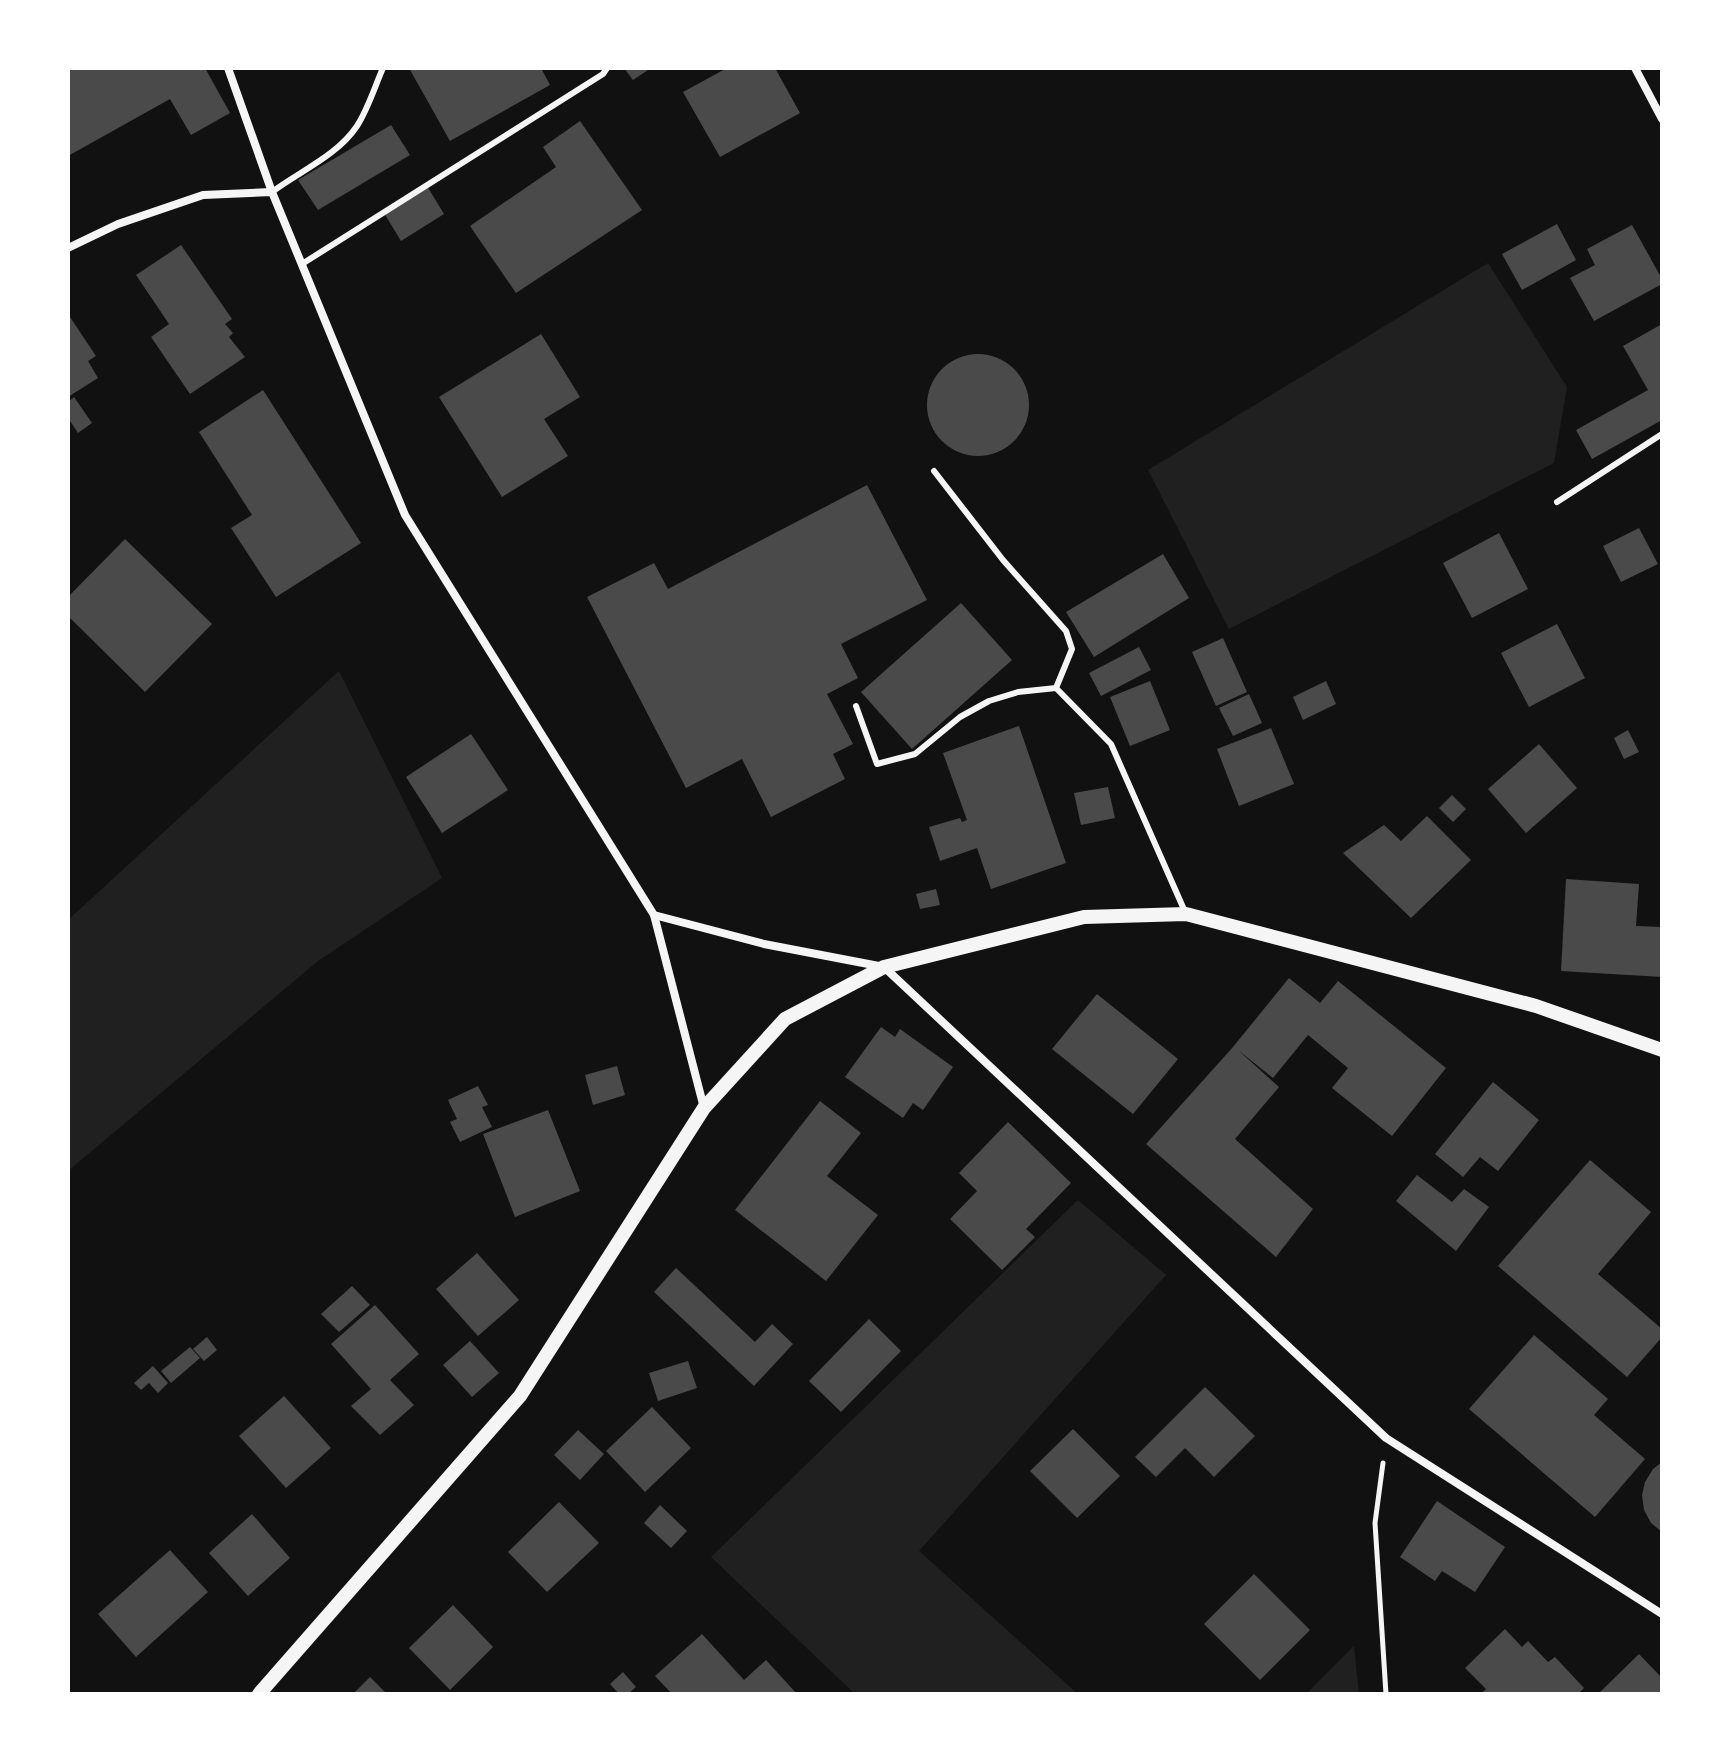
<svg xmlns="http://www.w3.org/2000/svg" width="1730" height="1762" font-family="Overpass,sans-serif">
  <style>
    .green { fill: #202020 }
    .building { fill: #4a4a4a }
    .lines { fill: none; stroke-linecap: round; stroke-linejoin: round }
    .path { stroke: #f5f5f5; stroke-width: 5 }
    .service { stroke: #f5f5f5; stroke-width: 6 }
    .minor { stroke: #f5f5f5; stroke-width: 8 }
    .tertiary { stroke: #f5f5f5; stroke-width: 14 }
  </style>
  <rect width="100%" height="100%" fill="#111"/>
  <path class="green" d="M 1488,263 L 1567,387 L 1554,463 L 1229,629 L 1148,470 Z
    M 339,671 L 442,878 L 318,961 L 68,1171 L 68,920 Z
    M 1078,1200 L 1166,1275 L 919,1551 L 1078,1694 L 855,1694 L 711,1557 Z
    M 1354,1646 L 1359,1694 L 1306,1694 Z"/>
  <path class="building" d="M 68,68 L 205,68 L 230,113 L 191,135 L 170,99 L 68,156 Z
    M 409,68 L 541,68 L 550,85 L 450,141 Z
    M 624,68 L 651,68 L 633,80 Z
    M 727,68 L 775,68 L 800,113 L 720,157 L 683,92 Z
    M 580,121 L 642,210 L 516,293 L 470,226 L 556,167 L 543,147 Z
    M 391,125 L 410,155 L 318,210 L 298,180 Z
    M 427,186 L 444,214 L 401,241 L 384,213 Z
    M 1557,224 L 1576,260 L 1522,290 L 1502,254 Z
    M 1632,225 L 1662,279 L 1662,284 L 1594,321 L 1570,278 L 1595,265 L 1587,249 Z
    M 181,245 L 232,319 L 225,324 L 233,333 L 229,337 L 245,357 L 190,394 L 151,337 L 169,324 L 136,275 Z
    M 68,314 L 96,356 L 88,361 L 98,378 L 68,397 Z
    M 1662,324 L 1662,420 L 1592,459 L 1576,430 L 1648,390 L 1623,346 Z
    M 541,334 L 580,397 L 544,419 L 568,456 L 502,497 L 439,397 Z
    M927 405a51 51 0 1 1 102 0a51 51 0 1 1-102 0Z
    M 263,390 L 361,543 L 276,597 L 231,528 L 252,515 L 199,432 Z
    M 74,397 L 92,423 L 78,433 L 68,418 L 68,402 Z
    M 867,485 L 927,600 L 841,644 L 858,678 L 827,694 L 853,744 L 833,754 L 845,779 L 771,817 L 742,759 L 686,788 L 587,597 L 654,563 L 668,589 Z
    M 1639,528 L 1658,564 L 1621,582 L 1603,546 Z
    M 1499,533 L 1528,589 L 1472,618 L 1443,563 Z
    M 125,539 L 212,624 L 145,692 L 68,616 L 68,597 Z
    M 1163,554 L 1189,598 L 1094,657 L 1066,612 Z
    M 961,603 L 1012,660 L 912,749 L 861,692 Z
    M 1557,624 L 1585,678 L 1529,707 L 1501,653 Z
    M 1223,638 L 1247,692 L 1216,706 L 1192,652 Z
    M 1139,647 L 1151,670 L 1101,696 L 1089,673 Z
    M 1150,681 L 1170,730 L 1130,746 L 1110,697 Z
    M 1326,681 L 1336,704 L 1303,720 L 1293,697 Z
    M 1249,694 L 1262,723 L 1233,736 L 1219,708 Z
    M 1019,726 L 1066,863 L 991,889 L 977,848 L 940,861 L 929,827 L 960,818 L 962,822 L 967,820 L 943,753 Z
    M 1271,728 L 1294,784 L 1239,806 L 1217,749 Z
    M 1628,730 L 1639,752 L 1624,759 L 1614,738 Z
    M 471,734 L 508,790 L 442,833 L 406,777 Z
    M 1539,744 L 1577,788 L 1526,833 L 1488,789 Z
    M 1108,787 L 1115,818 L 1081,825 L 1074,793 Z
    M 1452,795 L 1466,809 L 1453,822 L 1439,808 Z
    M 1427,816 L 1471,860 L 1411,918 L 1343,853 L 1384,825 L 1401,841 Z
    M 1566,879 L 1639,884 L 1636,926 L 1662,927 L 1662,977 L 1561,971 Z
    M 936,889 L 940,905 L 920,909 L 916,894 Z
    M 1289,978 L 1320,1003 L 1338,981 L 1446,1068 L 1392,1136 L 1332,1088 L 1348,1068 L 1308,1035 L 1273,1078 L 1238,1050 L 1279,1087 L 1235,1139 L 1313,1209 L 1276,1257 L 1146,1144 L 1233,1047 Z
    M 1097,994 L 1178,1059 L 1133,1114 L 1052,1049 Z
    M 881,1027 L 895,1037 L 900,1029 L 953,1067 L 923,1110 L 913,1103 L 903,1118 L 845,1077 Z
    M 617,1066 L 625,1095 L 593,1105 L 585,1075 Z
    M 1493,1082 L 1539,1120 L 1498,1171 L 1480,1157 L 1463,1177 L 1435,1154 Z
    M 478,1086 L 488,1105 L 482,1107 L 492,1127 L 460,1142 L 450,1122 L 457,1119 L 448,1100 Z
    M 820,1101 L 861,1133 L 827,1176 L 878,1215 L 826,1281 L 735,1210 Z
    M 548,1110 L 580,1191 L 515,1217 L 483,1134 Z
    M 1008,1122 L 1071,1183 L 1026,1229 L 1035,1237 L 1002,1270 L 950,1219 L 977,1191 L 959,1173 Z
    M 1590,1160 L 1651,1212 L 1598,1274 L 1662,1329 L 1662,1337 L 1627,1377 L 1498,1266 Z
    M 1417,1175 L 1452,1202 L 1464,1189 L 1489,1207 L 1456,1251 L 1396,1201 Z
    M 477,1253 L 519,1300 L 478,1336 L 436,1289 Z
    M 676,1268 L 755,1342 L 772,1324 L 793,1344 L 754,1386 L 654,1292 Z
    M 352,1286 L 370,1305 L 339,1332 L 321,1314 Z
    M 375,1305 L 419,1354 L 390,1380 L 414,1405 L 380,1435 L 351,1406 L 371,1389 L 331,1344 Z
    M 869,1319 L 901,1351 L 841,1412 L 809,1381 Z
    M 1534,1335 L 1608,1399 L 1594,1415 L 1645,1459 L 1595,1517 L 1469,1409 Z
    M 207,1337 L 217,1350 L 204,1361 L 193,1349 Z
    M 470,1341 L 499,1373 L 472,1397 L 443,1365 Z
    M 190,1347 L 200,1358 L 171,1383 L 161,1371 Z
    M 688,1361 L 697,1388 L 658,1401 L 649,1373 Z
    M 153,1366 L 168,1383 L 158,1393 L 149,1383 L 141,1390 L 134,1383 Z
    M 1205,1387 L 1255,1436 L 1214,1477 L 1185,1448 L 1156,1477 L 1135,1457 Z
    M 284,1396 L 331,1448 L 286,1488 L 239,1436 Z
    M 652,1407 L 691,1448 L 645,1492 L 606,1451 Z
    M 1073,1429 L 1120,1476 L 1077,1518 L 1030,1471 Z
    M 578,1430 L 604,1454 L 580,1480 L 554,1455 Z
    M 1662,1462 L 1662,1532 L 1651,1523 L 1644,1510 L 1642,1495 L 1645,1482 L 1653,1469 Z
    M 1437,1501 L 1505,1547 L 1475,1592 L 1442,1571 L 1435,1581 L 1400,1557 Z
    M 559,1502 L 599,1543 L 547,1592 L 508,1552 Z
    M 660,1505 L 687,1531 L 671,1548 L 644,1523 Z
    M 252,1514 L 290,1558 L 248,1596 L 209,1553 Z
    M 170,1550 L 208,1592 L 136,1657 L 98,1614 Z
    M 1254,1574 L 1310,1630 L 1260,1680 L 1204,1624 Z
    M 453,1605 L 493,1647 L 450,1690 L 409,1648 Z
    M 1505,1629 L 1522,1647 L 1528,1641 L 1548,1662 L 1555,1657 L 1584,1688 L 1578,1694 L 1481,1694 L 1486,1689 L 1465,1668 Z
    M 702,1634 L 744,1680 L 766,1660 L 797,1694 L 672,1694 L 655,1676 Z
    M 1639,1654 L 1662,1678 L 1662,1694 L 1598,1694 Z
    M 623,1672 L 636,1687 L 628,1694 L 619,1694 L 610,1684 Z
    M 370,1677 L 387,1694 L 353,1694 Z"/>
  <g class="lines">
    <path class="path" d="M 1383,1463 L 1375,1523 L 1386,1694"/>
    <path class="service" d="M 272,192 C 300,171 337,156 357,126 C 368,109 375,86 383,68
      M 302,264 L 603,74 L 607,68
      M 934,471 L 1003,560 L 1066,631 L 1072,649 L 1056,688
      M 1557,502 L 1662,434
      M 856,706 L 877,764 L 915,754 L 960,717 L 989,701 L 1018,692 L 1056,688 L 1111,744 L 1186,914"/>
    <path class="minor" d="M 228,68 L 272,192 L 405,515 L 654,915 L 704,1108
      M 1635,68 L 1662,119
      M 68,248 L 118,224 L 203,195 L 272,192
      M 654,915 L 764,944 L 884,967 L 1386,1438 L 1662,1614"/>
    <path class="tertiary" d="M 259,1694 L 520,1396 L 704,1108 L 785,1019 L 884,967 L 1084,917 L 1186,914 L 1536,1006 L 1662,1050"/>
  </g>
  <rect width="1730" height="1762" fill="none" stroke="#ffffff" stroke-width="140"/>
</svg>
